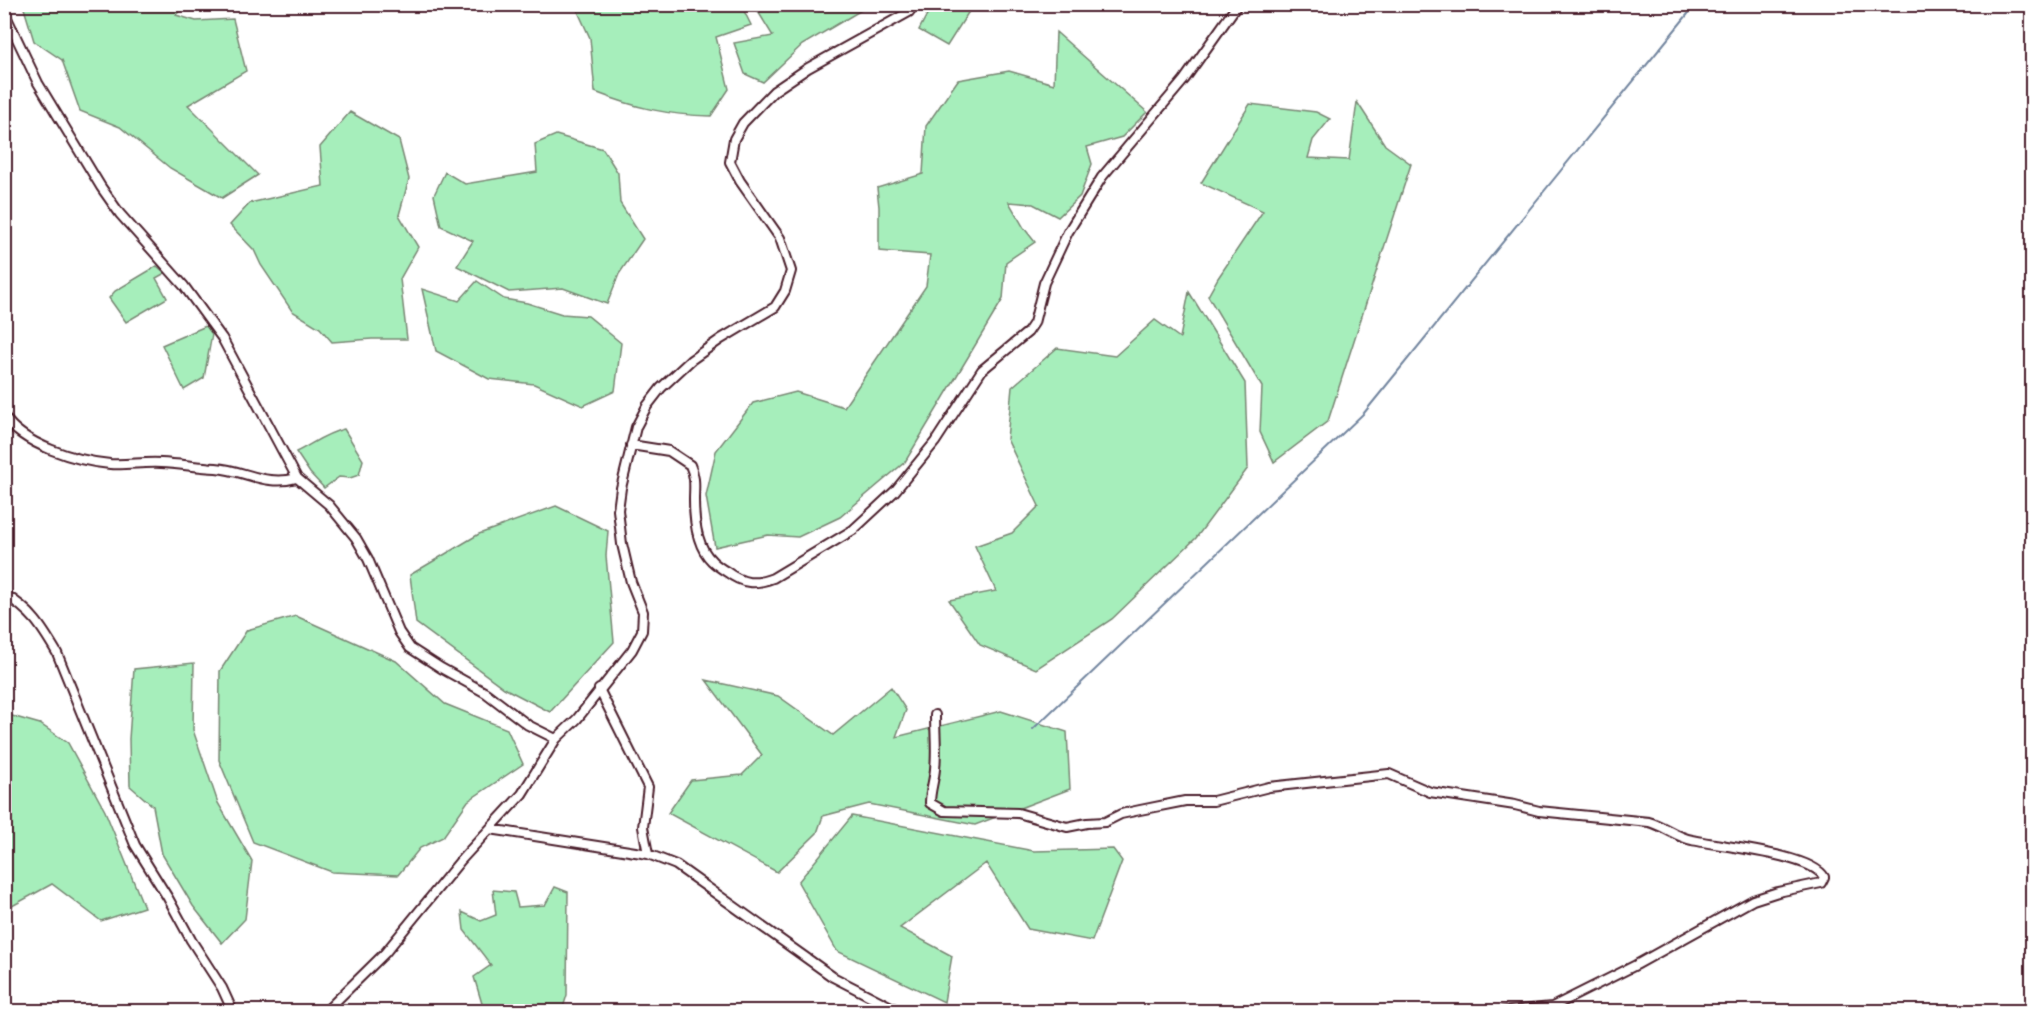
<svg xmlns="http://www.w3.org/2000/svg" width="2037" height="1016" font-family="Kalam,sans-serif">
  <style>
    .green { fill: #a6eebb; stroke: #788673; stroke-width: 1.5 }
    .lines { fill: none; stroke-linecap: round; stroke-linejoin: round }
    .stream { stroke: #72859f; stroke-width: 2 }
    .minor-casing { stroke: #4a1f2b; stroke-width: 12 }
    .minor { stroke: #fff; stroke-width: 8 }
  </style>
  <rect width="100%" height="100%" fill="#fff"/>
  <filter id="ink" filterUnits="userSpaceOnUse"><feTurbulence type="fractalNoise" baseFrequency=".0167" numOctaves="2"/><feDisplacementMap in="SourceGraphic" scale="12" xChannelSelector="R" yChannelSelector="G"/><feConvolveMatrix kernelMatrix="1 2 1 2 8 2 1 2 1" color-interpolation-filters="sRGB"/></filter>
  <g filter="url(#ink)">
    <path class="green" d="M 23,5 L 185,5 L 176,15 L 196,21 L 233,19 L 246,71 L 188,105 L 258,175 L 222,198 L 170,168 L 120,127 L 80,111 L 62,60 L 34,41 Z
      M 575,5 L 741,5 L 751,25 L 716,37 L 729,89 L 711,116 C 667,115 636,108 595,92 L 590,38 Z
      M 754,5 L 870,5 L 802,45 L 763,82 L 745,74 L 734,43 L 773,36 Z
      M 932,5 L 973,5 L 947,46 L 919,30 Z
      M 1056,32 L 1147,112 L 1122,137 L 1087,147 L 1092,164 L 1080,196 L 1058,217 L 1033,204 L 1009,202 L 1024,228 L 1035,242 L 1006,262 L 1003,299 L 905,462 L 840,517 L 798,537 L 768,535 L 715,547 L 706,496 L 716,451 L 753,403 L 796,392 L 844,407 L 926,286 L 930,255 L 879,251 L 879,207 L 877,188 L 923,174 L 926,126 L 958,80 L 1009,71 L 1054,84 Z
      M 1357,102 L 1385,145 L 1411,164 L 1328,421 L 1274,462 L 1260,432 L 1262,387 L 1208,296 L 1218,278 L 1263,211 L 1201,183 L 1250,104 L 1316,112 L 1330,119 L 1313,140 L 1308,158 L 1349,160 Z
      M 350,112 L 399,140 L 409,179 L 399,215 L 418,247 L 400,279 L 407,339 L 372,339 L 332,342 L 320,328 L 292,311 L 261,265 L 254,250 L 230,225 L 250,203 L 323,186 L 320,147 Z
      M 556,135 L 603,149 L 618,173 L 620,203 L 643,239 L 619,274 L 607,304 L 563,288 L 509,292 L 457,266 L 473,241 L 441,226 L 434,195 L 445,172 L 465,184 L 537,172 L 535,144 Z
      M 157,266 L 165,273 L 156,278 L 167,298 L 126,322 L 109,298 L 115,291 Z
      M 477,281 L 504,299 L 527,303 L 562,314 L 588,316 L 621,343 L 615,391 L 583,406 L 534,384 L 489,379 L 436,351 L 422,289 L 459,301 Z
      M 1189,292 L 1245,383 L 1248,468 L 1196,538 L 1112,619 L 1036,669 L 980,645 L 949,600 L 996,591 L 975,546 L 1012,533 L 1039,506 L 1007,439 L 1012,387 L 1057,348 L 1115,356 L 1155,320 L 1180,338 Z
      M 206,326 L 212,334 L 204,378 L 184,390 L 162,345 Z
      M 344,429 L 363,460 L 359,475 L 350,478 L 339,477 L 324,488 L 310,473 L 296,452 C 312,444 326,433 344,429 Z
      M 556,506 L 608,531 L 606,556 L 614,642 L 550,712 L 504,688 L 416,623 L 410,575 L 479,534 Z
      M 296,616 L 396,661 L 445,704 L 507,729 L 523,764 L 468,801 L 443,837 L 420,848 L 398,875 L 332,872 L 253,842 L 219,760 L 220,671 L 247,630 Z
      M 194,663 L 193,730 L 218,803 L 252,861 L 245,919 L 222,943 L 193,906 L 162,854 L 153,806 L 130,786 L 129,739 L 134,669 Z
      M 706,680 L 778,696 L 833,735 L 891,687 L 906,710 L 896,737 L 1001,711 L 1067,732 L 1070,789 L 975,825 L 869,804 L 823,816 L 817,833 L 777,872 L 668,813 L 691,780 L 742,775 L 762,755 Z
      M 5,714 L 40,724 L 68,743 L 105,811 L 144,907 L 101,921 L 52,884 L 5,910 Z
      M 852,816 L 1034,851 L 1113,849 L 1122,861 L 1092,941 L 1028,929 L 986,863 L 900,928 L 952,956 L 944,1002 L 837,951 L 798,882 Z
      M 555,887 L 568,892 L 567,995 L 562,1011 L 489,1011 L 483,1007 L 474,977 L 491,965 L 464,930 L 462,912 L 481,921 L 496,915 L 493,890 L 514,892 L 518,907 L 545,905 Z"/>
    <g class="lines">
      <path class="stream" d="M 1033,729 L 1364,413 L 1696,4"/>
      <g class="minor-casing">
        <path id="minor" d="M 4,7 L 7,18 L 38,83 L 101,187 L 120,214 L 184,286 L 222,338 L 297,478 L 329,505 L 356,538 L 368,559 L 399,632 L 410,648 L 441,668 L 486,693 L 528,725 L 556,739
          M 4,416 C 22,445 77,461 110,464 C 127,465 144,462 161,463 C 179,464 198,467 216,468 C 245,470 265,487 297,478
          M 631,445 L 669,451 L 690,465 C 696,478 694,487 694,500 C 694,519 697,547 712,561 C 716,565 722,569 727,572 C 743,584 755,585 773,578 L 853,530 L 895,491 L 935,442 L 982,370 L 1028,332 L 1034,323 L 1044,283 L 1068,232 L 1102,177 L 1184,80 L 1238,4
          M 4,594 C 32,611 41,626 57,653 L 135,845 L 168,898 L 191,940 L 222,988 L 233,1012
          M 599,689 L 648,787 L 643,827 L 648,854
          M 935,715 C 935,733 937,751 935,769 C 934,781 930,791 930,803 L 944,811 L 1018,813 L 1067,827 L 1087,823 L 1105,822 L 1121,814 L 1140,810 L 1185,801 L 1213,801 L 1269,787 L 1389,774 L 1430,792 L 1515,805 L 1539,811 L 1649,822 C 1664,826 1676,837 1692,840 C 1718,846 1811,854 1824,877 L 1821,883 L 1778,892 L 1753,900 L 1636,965 L 1552,1007 L 1500,1012
          M 490,829 L 648,854 L 676,865 L 833,977 L 901,1012
          M 325,1012 L 385,953 L 461,860 L 522,794 L 556,739 L 577,719 L 632,650 L 642,631 L 643,612 L 631,582 L 622,544 L 618,510 L 621,488 L 636,427 L 647,406 L 661,388 L 691,360 L 721,339 L 775,307 L 785,291 L 791,271 L 780,238 L 740,181 L 730,162 L 734,139 L 743,123 L 774,91 L 808,68 L 909,12 L 915,4"/>
      </g>
      <use href="#minor" class="minor"/>
    </g>
  </g>
  <rect width="2037" height="1016" fill="none" stroke="#fff" stroke-width="24"/>
  <rect x="12" y="12" width="2013" height="992" fill="none" stroke="#4a1f2b" stroke-width="2" filter="url(#ink)"/>
</svg>
